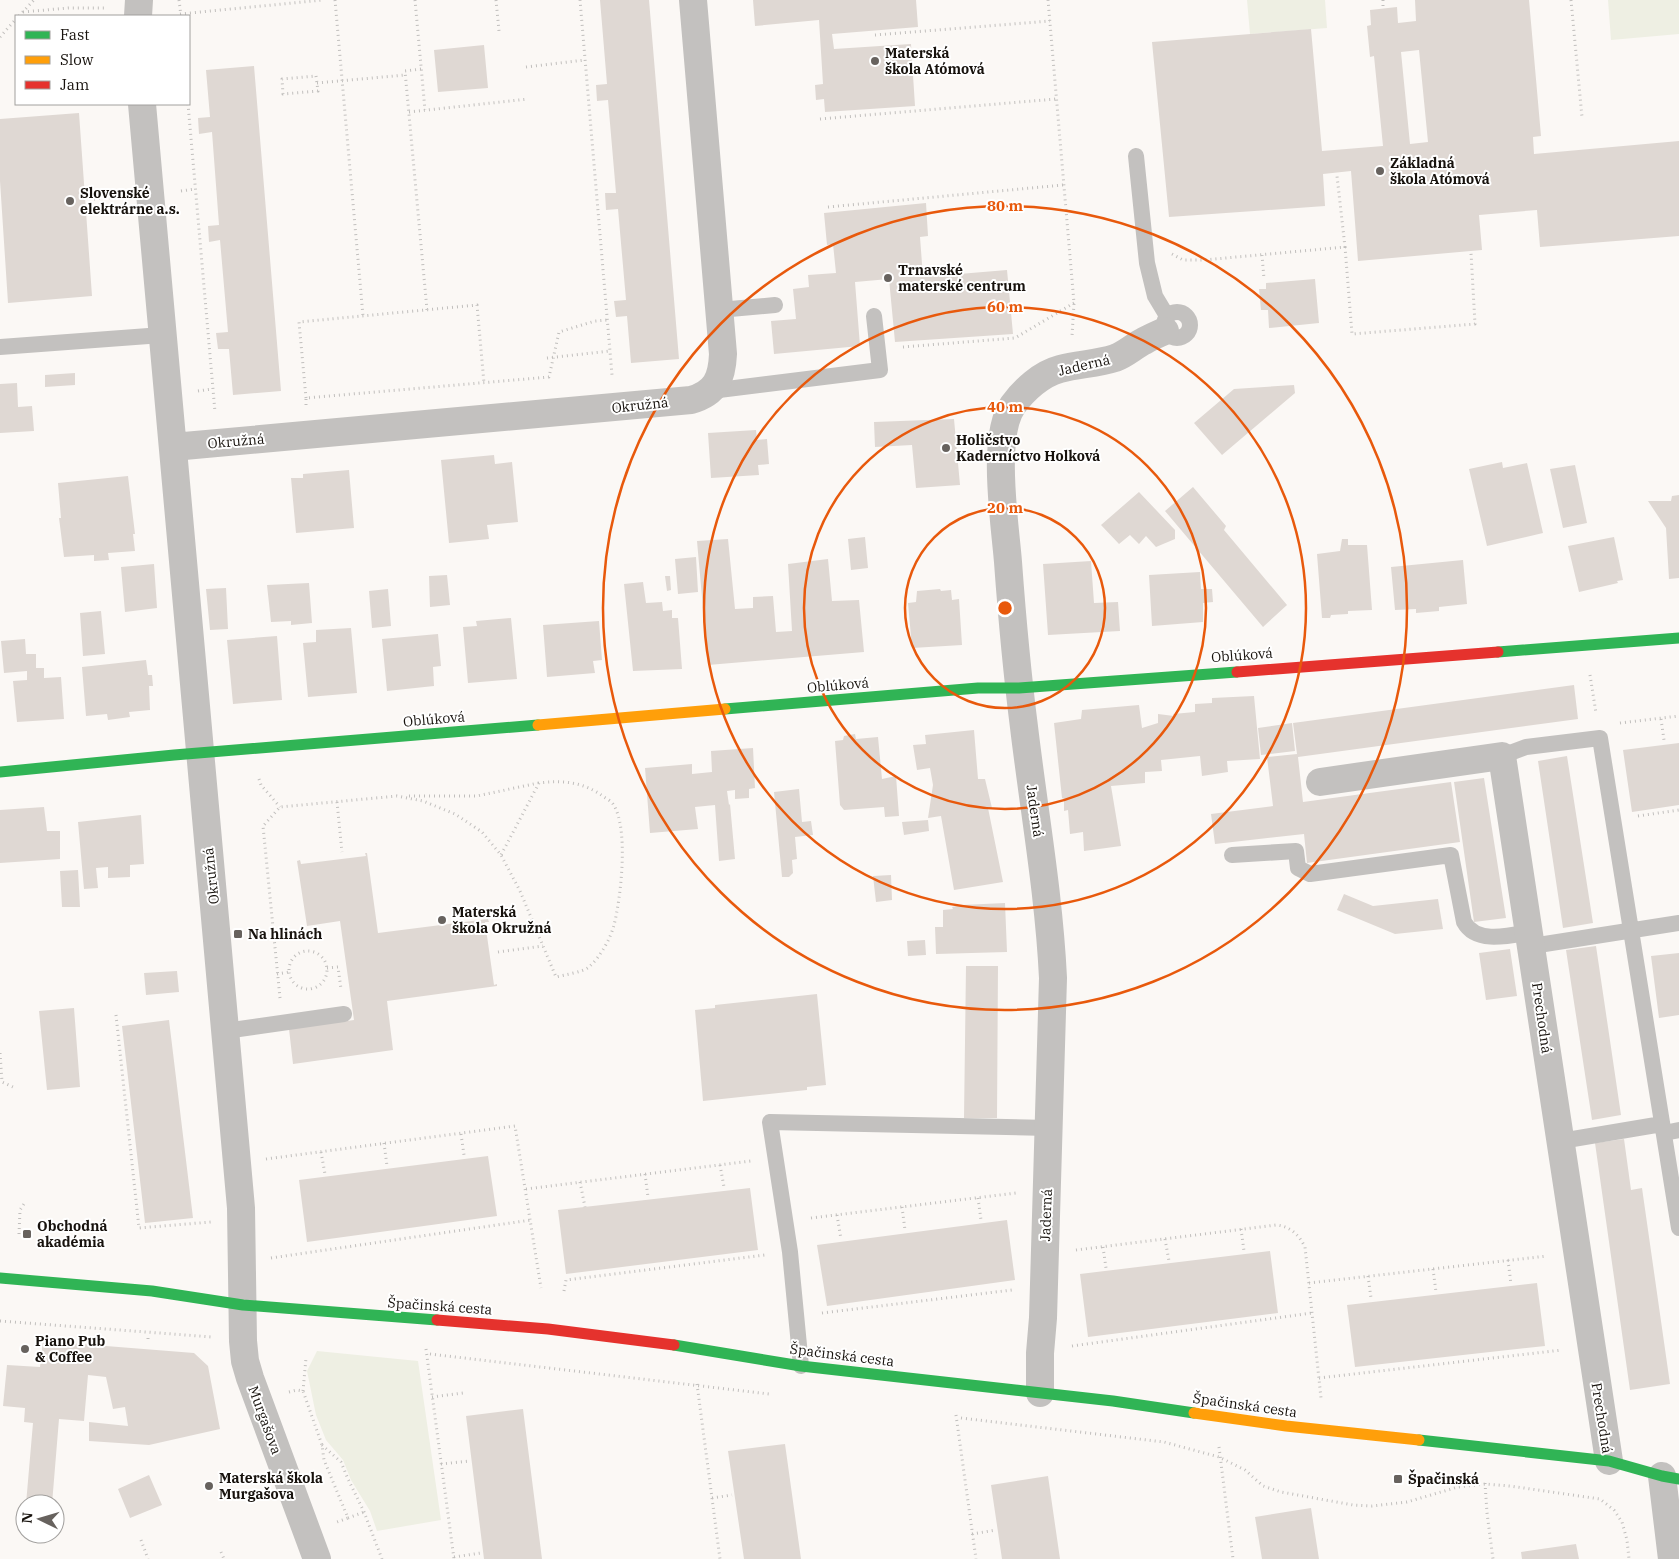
<svg xmlns="http://www.w3.org/2000/svg" width="1679" height="1559" font-family="'IBM Plex Serif',serif">
  <style>
    .green { fill: #eeefe3 }
    .building { fill: #dfd8d3; fill-rule: evenodd }
    .lines { fill: none; stroke-linecap: round; stroke-linejoin: round }
    .path { stroke: #c1bfbd; stroke-width: 3; stroke-dasharray: 1 4; stroke-linecap: butt }
    .lane { stroke: #c3c1bf; stroke-width: 16 }
    .street { stroke: #c3c1bf; stroke-width: 28 }
    .fast { stroke: #30b455; stroke-width: 11 }
    .slow { stroke: #ff9f0a; stroke-width: 11 }
    .jam { stroke: #e5322d; stroke-width: 11 }
    .ring { fill: none; stroke: #e8590c; stroke-width: 2.5 }
    .poi-dot { fill: #67625e; stroke: #fff; stroke-width: 2 }
    .labels { text-anchor: middle; stroke-width: 4; stroke-linejoin: round; paint-order: stroke }
    .poi-label { font-size: 14px; font-weight: bold; fill: #17120d; stroke: #fff; text-anchor: start }
    .street-label { font-size: 14px; fill: #17120d; stroke: #fff }
    .centre { fill: #e8590c; stroke: #fff; stroke-width: 2.5 }
    .ring-label { font-size: 15px; text-anchor: middle; font-weight: bold; fill: #e8590c; stroke: #fff; stroke-width: 4; stroke-linejoin: round; paint-order: stroke }
  </style>
  <rect width="100%" height="100%" fill="#fbf8f5"/>
  <path class="green" d="M 1247,0 L 1325,0 L 1327,28 L 1250,34 Z
    M 1608,0 L 1679,0 L 1679,34 L 1611,40 Z
    M 317,1351 L 418,1361 L 441,1520 L 377,1531 L 370,1511 L 351,1480 L 343,1460 L 326,1440 L 316,1415 L 307,1371 Z"/>
  <path class="building" d="M 600,0 L 649,0 L 679,359 L 631,363 L 627,316 L 616,317 L 614,301 L 626,300 L 618,209 L 606,210 L 605,193 L 616,193 L 608,100 L 597,101 L 596,85 L 607,84 Z
    M 753,0 L 916,0 L 918,27 L 832,34 L 834,49 L 911,44 L 915,106 L 825,112 L 824,99 L 816,100 L 815,85 L 823,84 L 819,20 L 755,26 Z
    M 1415,0 L 1529,0 L 1541,136 L 1533,137 L 1534,154 L 1679,141 L 1679,236 L 1540,247 L 1537,210 L 1479,215 L 1482,250 L 1358,261 L 1351,171 L 1323,174 L 1325,206 L 1169,217 L 1152,42 L 1311,29 L 1322,151 L 1383,146 L 1374,56 L 1370,57 L 1367,26 L 1371,25 L 1370,10 L 1397,7 L 1398,23 L 1416,21 ZM 1419,50 L 1428,142 L 1410,144 L 1401,52 Z
    M 484,45 L 488,88 L 438,92 L 434,50 Z
    M 254,66 L 281,391 L 233,395 L 229,349 L 218,349 L 216,333 L 228,332 L 220,240 L 209,242 L 208,226 L 219,225 L 212,132 L 199,134 L 198,118 L 210,117 L 206,70 Z
    M 79,113 L 92,296 L 8,303 L 0,181 L 0,119 Z
    M 926,203 L 928,236 L 920,237 L 923,277 L 1007,270 L 1013,334 L 895,342 L 889,279 L 855,282 L 860,346 L 774,354 L 771,321 L 796,319 L 793,289 L 809,287 L 808,275 L 836,273 L 833,244 L 827,245 L 824,213 Z
    M 1315,279 L 1319,323 L 1269,328 L 1268,310 L 1261,310 L 1259,289 L 1266,289 L 1266,283 Z
    M 75,373 L 75,385 L 45,387 L 45,375 Z
    M 17,383 L 18,407 L 32,406 L 34,431 L 0,433 L 0,384 Z
    M 1294,385 L 1295,393 L 1222,455 L 1194,423 L 1234,389 Z
    M 954,419 L 960,485 L 916,488 L 912,445 L 875,447 L 874,422 Z
    M 756,430 L 757,440 L 767,439 L 769,464 L 758,465 L 759,475 L 711,478 L 708,433 Z
    M 494,455 L 495,464 L 512,462 L 518,522 L 487,525 L 489,539 L 449,543 L 441,460 Z
    M 1502,462 L 1503,468 L 1527,463 L 1543,533 L 1487,546 L 1469,469 Z
    M 1575,465 L 1587,523 L 1563,528 L 1550,469 Z
    M 349,470 L 354,528 L 296,533 L 291,478 L 303,478 L 303,474 Z
    M 128,476 L 135,534 L 133,534 L 135,551 L 108,553 L 109,560 L 94,561 L 94,555 L 64,557 L 59,518 L 61,518 L 58,483 Z
    M 1193,487 L 1226,526 L 1224,530 L 1287,605 L 1263,627 L 1165,511 Z
    M 1139,492 L 1175,530 L 1175,539 L 1156,547 L 1146,536 L 1139,544 L 1130,535 L 1119,544 L 1101,525 Z
    M 1679,495 L 1679,578 L 1669,579 L 1666,528 L 1648,501 L 1671,501 L 1672,496 Z
    M 865,537 L 868,568 L 851,570 L 848,539 Z
    M 1614,537 L 1623,580 L 1617,581 L 1618,583 L 1579,592 L 1568,546 Z
    M 728,539 L 735,609 L 753,608 L 753,597 L 773,596 L 776,632 L 792,631 L 788,564 L 828,559 L 832,601 L 859,600 L 864,652 L 708,665 L 697,541 Z
    M 1342,539 L 1348,539 L 1348,545 L 1367,545 L 1372,610 L 1348,611 L 1348,614 L 1331,615 L 1330,618 L 1322,618 L 1317,554 L 1340,551 Z
    M 696,557 L 698,592 L 678,594 L 675,559 Z
    M 1463,560 L 1467,604 L 1439,607 L 1439,611 L 1416,613 L 1416,609 L 1395,610 L 1391,567 Z
    M 1091,561 L 1094,603 L 1118,602 L 1120,631 L 1048,635 L 1043,564 Z
    M 154,564 L 157,608 L 125,612 L 121,567 Z
    M 1200,572 L 1201,589 L 1212,589 L 1213,602 L 1203,603 L 1203,622 L 1152,626 L 1149,575 Z
    M 447,575 L 450,605 L 430,607 L 429,576 Z
    M 665,576 L 670,576 L 671,590 L 667,591 Z
    M 643,582 L 646,603 L 662,602 L 663,611 L 672,610 L 672,618 L 678,618 L 682,669 L 633,671 L 624,584 Z
    M 309,583 L 312,623 L 291,625 L 291,621 L 271,622 L 267,585 Z
    M 226,588 L 228,629 L 210,630 L 206,589 Z
    M 388,589 L 391,626 L 372,628 L 369,591 Z
    M 940,589 L 941,591 L 951,590 L 952,600 L 959,599 L 962,645 L 912,648 L 908,603 L 916,602 L 917,591 Z
    M 101,611 L 105,654 L 83,656 L 80,613 Z
    M 511,618 L 517,679 L 468,683 L 463,627 L 477,626 L 476,621 Z
    M 599,621 L 602,660 L 593,661 L 595,673 L 547,677 L 543,625 Z
    M 351,628 L 357,693 L 308,697 L 303,643 L 316,642 L 316,630 Z
    M 438,634 L 441,666 L 433,667 L 434,686 L 387,691 L 382,639 Z
    M 277,636 L 282,700 L 233,704 L 227,640 Z
    M 25,639 L 26,654 L 36,654 L 36,668 L 44,668 L 44,678 L 61,677 L 64,719 L 17,722 L 13,681 L 27,680 L 27,671 L 4,673 L 1,641 Z
    M 146,660 L 148,675 L 152,675 L 153,686 L 149,686 L 150,710 L 129,712 L 130,717 L 108,720 L 107,714 L 86,716 L 82,667 Z
    M 1574,685 L 1578,719 L 1298,757 L 1303,802 L 1451,782 L 1460,842 L 1307,863 L 1304,834 L 1215,844 L 1211,814 L 1273,806 L 1267,757 L 1297,754 L 1293,723 Z
    M 1254,696 L 1260,759 L 1227,761 L 1228,772 L 1202,776 L 1200,756 L 1161,760 L 1162,771 L 1145,772 L 1145,783 L 1111,786 L 1121,846 L 1084,851 L 1083,832 L 1070,834 L 1068,810 L 1064,811 L 1064,799 L 1062,798 L 1054,723 L 1081,719 L 1082,710 L 1139,705 L 1142,728 L 1158,723 L 1158,714 L 1174,716 L 1173,714 L 1195,712 L 1195,704 L 1212,703 L 1212,698 Z
    M 1292,723 L 1295,751 L 1261,755 L 1258,728 Z
    M 974,730 L 978,779 L 985,779 L 992,808 L 988,808 L 1003,882 L 954,890 L 941,816 L 928,818 L 933,785 L 930,768 L 917,770 L 913,745 L 926,744 L 925,735 Z
    M 855,734 L 856,739 L 878,737 L 882,779 L 896,776 L 899,816 L 885,817 L 884,807 L 844,810 L 840,805 L 835,741 L 843,740 L 844,736 Z
    M 1679,743 L 1679,805 L 1632,812 L 1623,750 Z
    M 753,748 L 755,788 L 749,789 L 749,798 L 735,799 L 735,790 L 727,791 L 729,805 L 730,804 L 735,859 L 719,861 L 715,805 L 695,807 L 698,829 L 650,833 L 645,768 L 692,764 L 692,774 L 712,772 L 711,751 Z
    M 1567,756 L 1593,923 L 1563,928 L 1538,761 Z
    M 1484,778 L 1506,918 L 1474,922 L 1454,782 Z
    M 799,789 L 802,822 L 811,821 L 813,835 L 795,837 L 797,859 L 792,860 L 793,873 L 789,877 L 782,877 L 774,792 Z
    M 44,807 L 47,831 L 60,831 L 60,859 L 0,863 L 0,810 Z
    M 141,815 L 144,864 L 130,865 L 130,877 L 108,878 L 108,867 L 96,868 L 98,888 L 84,889 L 78,822 Z
    M 928,820 L 929,831 L 904,835 L 902,822 Z
    M 365,853 L 367,853 L 378,933 L 488,919 L 489,922 L 485,922 L 494,985 L 497,984 L 497,986 L 387,1001 L 393,1050 L 293,1064 L 289,1029 L 354,1020 L 340,921 L 307,926 L 297,861 L 300,860 L 301,864 L 366,856 Z
    M 78,870 L 80,907 L 62,907 L 60,871 Z
    M 891,875 L 892,900 L 876,902 L 873,876 Z
    M 1344,894 L 1373,906 L 1438,899 L 1443,929 L 1395,934 L 1337,910 Z
    M 1005,903 L 1007,952 L 936,954 L 935,927 L 943,927 L 943,910 L 953,909 L 952,907 L 962,905 Z
    M 925,940 L 926,955 L 908,956 L 907,941 Z
    M 1596,946 L 1621,1115 L 1592,1120 L 1566,950 Z
    M 1510,949 L 1517,996 L 1486,1000 L 1479,953 Z
    M 1679,953 L 1679,1015 L 1659,1018 L 1651,956 Z
    M 966,966 L 998,966 L 997,1118 L 964,1118 Z
    M 177,971 L 179,992 L 146,995 L 144,973 Z
    M 817,994 L 826,1085 L 807,1087 L 807,1090 L 703,1101 L 695,1010 L 715,1008 L 715,1005 Z
    M 74,1008 L 80,1087 L 47,1090 L 39,1011 Z
    M 169,1020 L 193,1218 L 145,1223 L 122,1026 Z
    M 1624,1139 L 1631,1190 L 1642,1188 L 1670,1384 L 1630,1390 L 1595,1143 Z
    M 488,1156 L 497,1216 L 307,1242 L 299,1180 Z
    M 750,1188 L 758,1250 L 566,1274 L 558,1210 Z
    M 1007,1220 L 1015,1280 L 827,1306 L 817,1245 Z
    M 1270,1251 L 1278,1313 L 1088,1337 L 1080,1274 Z
    M 1537,1283 L 1545,1346 L 1355,1367 L 1347,1305 Z
    M 43,1341 L 194,1353 L 208,1366 L 220,1429 L 149,1445 L 89,1441 L 89,1422 L 128,1426 L 125,1407 L 113,1409 L 106,1377 L 88,1375 L 84,1421 L 59,1419 L 52,1504 L 26,1504 L 33,1423 L 24,1422 L 25,1408 L 3,1406 L 7,1365 L 40,1367 Z
    M 523,1409 L 542,1559 L 484,1559 L 466,1416 Z
    M 785,1444 L 801,1559 L 744,1559 L 728,1451 Z
    M 149,1475 L 162,1505 L 130,1518 L 118,1489 Z
    M 1048,1476 L 1060,1559 L 1002,1559 L 991,1485 Z
    M 1311,1508 L 1319,1559 L 1262,1559 L 1255,1517 Z
    M 1576,1544 L 1579,1559 L 1522,1559 L 1521,1552 Z"/>
  <g class="lines">
    <path class="path" d="M 179,0 L 181,16
      M 335,0 L 363,316
      M 415,0 L 425,110
      M 496,0 L 499,31
      M 580,0 L 612,375
      M 1048,0 L 1074,303 L 1072,336
      M 1383,0 L 1383,8
      M 1571,0 L 1582,117
      M 23,12 L 68,8 L 107,8
      M 180,14 L 323,0
      M 19,16 L 34,0
      M 875,35 L 1050,21
      M 0,37 L 16,19
      M 526,67 L 585,60
      M 421,69 L 405,71 L 427,310
      M 316,76 L 318,91 L 283,94 L 282,79 Z
      M 317,83 L 405,75
      M 188,104 L 215,412
      M 409,112 L 528,99
      M 820,119 L 1056,99
      M 181,191 L 195,189
      M 94,199 L 120,197
      M 828,207 L 1063,185
      M 1345,247 L 1352,334 L 1475,324 L 1471,253
      M 1172,254 L 1183,260 L 1204,260 L 1345,247 L 1337,176
      M 1262,255 L 1264,279
      M 903,347 L 1015,338 L 1074,303
      M 547,358 L 610,351
      M 198,391 L 212,389
      M 306,398 L 299,322 L 477,305 L 484,383
      M 306,405 L 306,398 L 549,377 L 559,332 L 595,321 L 607,320
      M 1590,675 L 1596,713
      M 1661,719 L 1664,740
      M 1620,723 L 1679,716
      M 259,779 L 261,785 L 280,807
      M 409,796 L 477,796 L 538,783
      M 337,802 L 342,852
      M 1638,816 L 1679,810
      M289 970a19 19 0 1 1 38 0a19 19 0 1 1-38 0Z
      M 498,952 L 543,946
      M 327,968 L 338,967 L 341,989
      M 277,974 L 289,972
      M 280,998 L 263,826 L 280,807 L 397,796 L 423,801 L 455,814 L 482,832 L 501,855 L 520,891 L 556,977 C 564,975 583,972 589,967 C 600,957 610,940 614,925 C 621,898 629,827 613,804 C 611,801 607,799 604,797 C 584,782 563,780 539,783 L 501,855
      M 116,1015 L 139,1228 L 211,1222
      M 0,1053 L 2,1082 L 13,1087
      M 461,1134 L 464,1155
      M 384,1143 L 387,1166
      M 321,1152 L 325,1174
      M 266,1159 L 515,1126 L 541,1288
      M 720,1165 L 724,1187
      M 645,1174 L 648,1197
      M 580,1182 L 585,1207
      M 526,1189 L 751,1161
      M 978,1198 L 981,1220
      M 902,1207 L 905,1230
      M 837,1215 L 841,1239
      M 811,1218 L 1016,1193
      M 1241,1229 L 1244,1251
      M 19,1234 L 20,1210 L 24,1204
      M 1165,1239 L 1169,1261
      M 1103,1247 L 1106,1268
      M 1076,1250 L 1276,1225 C 1290,1226 1299,1235 1305,1247 L 1321,1398
      M 271,1258 L 531,1220
      M 1508,1260 L 1511,1284
      M 1433,1269 L 1436,1292
      M 1368,1276 L 1371,1298
      M 1309,1283 L 1547,1256
      M 564,1291 L 566,1280 L 765,1255
      M 822,1313 L 1012,1290
      M 0,1321 L 212,1337
      M 148,1339 L 148,1335
      M 1072,1346 L 1312,1313
      M 426,1349 L 454,1559
      M 430,1354 L 769,1394
      M 1319,1378 L 1562,1350
      M 697,1384 L 720,1559
      M 303,1391 L 306,1358
      M 289,1392 L 297,1390 L 303,1391 L 322,1445 L 324,1460 L 348,1518 L 337,1522
      M 432,1397 L 463,1393
      M 956,1415 L 976,1559
      M 961,1418 L 1164,1442 L 1219,1457 L 1245,1470 L 1263,1486 L 1281,1492 L 1353,1505 L 1372,1506 L 1407,1502 L 1458,1487 L 1485,1484 L 1510,1486 L 1600,1499 L 1614,1510 L 1622,1522 L 1627,1540 L 1629,1559
      M 322,1445 L 341,1462 L 348,1479 L 364,1512 L 382,1559
      M 1219,1447 L 1233,1559
      M 441,1464 L 470,1461
      M 1485,1483 L 1487,1513 L 1493,1559
      M 712,1498 L 732,1495
      M 348,1518 L 364,1512
      M 972,1534 L 996,1530
      M 141,1540 L 148,1559
      M 221,1552 L 224,1559
      M 454,1557 L 481,1553"/>
    <path class="lane" d="M 1136,156 L 1147,263 L 1155,296 L 1167,316
      M 719,310 L 775,305
      M1164 325a13 13 0 1 1 26 0a13 13 0 1 1-26 0Z
      M 0,347 L 162,335
      M 711,391 L 880,370 L 874,316
      M 1502,756 L 1526,747 L 1600,738 L 1679,1228
      M 1232,855 L 1296,851 L 1298,868 L 1310,874 L 1451,855 L 1464,922 C 1476,944 1508,936 1530,932
      M 1532,946 L 1679,923
      M 225,1031 L 344,1014
      M 1664,1133 L 1679,1130
      M 1561,1141 L 1662,1124
      M 801,1366 L 790,1252 L 770,1122 L 1049,1128"/>
    <path class="street" d="M 138,16 L 139,0
      M 142,104 L 241,1208 L 243,1341 L 245,1361 L 250,1378 L 317,1559
      M 173,447 L 691,400 C 716,393 722,378 723,354 L 693,0
      M 1320,782 L 1502,756 L 1609,1461
      M 1040,1393 L 1040,1353 L 1043,1318 L 1053,978 C 1049,894 1034,811 1024,727 C 1017,672 1012,617 1008,562 C 1005,524 991,436 1013,405 C 1024,390 1041,374 1060,369 C 1078,364 1097,364 1115,358 C 1126,354 1134,346 1144,341 C 1151,337 1158,334 1165,331
      M 1662,1476 L 1672,1559"/>
    <path class="fast" d="M 1498,652 L 1679,638
      M 725,709 L 978,688 L 1019,688 L 1237,672
      M 0,772 L 174,755 L 538,725
      M 0,1278 L 152,1291 L 243,1305 L 437,1320
      M 674,1345 L 801,1366 L 1113,1401 L 1194,1413
      M 1419,1440 L 1609,1461 L 1662,1476 L 1679,1479"/>
    <path class="slow" d="M 538,725 L 725,709
      M 1194,1413 L 1286,1426 L 1419,1440"/>
    <path class="jam" d="M 1237,672 L 1498,652
      M 437,1320 L 548,1329 L 674,1345"/>
  </g>
  <g class="ring">
    <circle cx="1005" cy="608" r="100"/>
    <circle cx="1005" cy="608" r="201"/>
    <circle cx="1005" cy="608" r="301"/>
    <circle cx="1005" cy="608" r="402"/>
  </g>
  <g class="poi-dot">
    <circle cx="875" cy="61" r="5"/>
    <circle cx="1380" cy="171" r="5"/>
    <circle cx="70" cy="201" r="5"/>
    <circle cx="888" cy="278" r="5"/>
    <circle cx="946" cy="448" r="5"/>
    <circle cx="442" cy="920" r="5"/>
    <rect x="233" y="929" width="10" height="10" rx="2.5"/>
    <rect x="22" y="1229" width="10" height="10" rx="2.5"/>
    <circle cx="25" cy="1349" r="5"/>
    <rect x="1393" y="1474" width="10" height="10" rx="2.5"/>
    <circle cx="209" cy="1486" r="5"/>
  </g>
  <g class="labels">
    <g class="poi-label">
      <text x="885" y="58">Materská<tspan x="885" dy="16">škola Atómová</tspan></text>
      <text x="1390" y="168">Základná<tspan x="1390" dy="16">škola Atómová</tspan></text>
      <text x="80" y="198">Slovenské<tspan x="80" dy="16">elektrárne a.s.</tspan></text>
      <text x="898" y="275">Trnavské<tspan x="898" dy="16">materské centrum</tspan></text>
      <text x="956" y="445">Holičstvo<tspan x="956" dy="16">Kaderníctvo Holková</tspan></text>
      <text x="452" y="917">Materská<tspan x="452" dy="16">škola Okružná</tspan></text>
      <text x="248" y="939">Na hlinách</text>
      <text x="37" y="1231">Obchodná<tspan x="37" dy="16">akadémia</tspan></text>
      <text x="35" y="1346">Piano Pub<tspan x="35" dy="16">&amp; Coffee</tspan></text>
      <text x="219" y="1483">Materská škola<tspan x="219" dy="16">Murgašova</tspan></text>
      <text x="1408" y="1484">Špačinská</text>
    </g>
    <g class="street-label">
      <text transform="translate(1084 365) rotate(-13)" y="5">Jaderná</text>
      <text transform="translate(640 405) rotate(-6)" y="5">Okružná</text>
      <text transform="translate(236 441) rotate(-5)" y="5">Okružná</text>
      <text transform="translate(1242 655) rotate(-4)" y="5">Oblúková</text>
      <text transform="translate(838 685) rotate(-5)" y="5">Oblúková</text>
      <text transform="translate(434 719) rotate(-5)" y="5">Oblúková</text>
      <text transform="translate(1035 811) rotate(82)" y="5">Jaderná</text>
      <text transform="translate(211 876) rotate(-96)" y="5">Okružná</text>
      <text transform="translate(1542 1018) rotate(82)" y="5">Prechodná</text>
      <text transform="translate(1046 1215) rotate(-88)" y="5">Jaderná</text>
      <text transform="translate(440 1306) rotate(4)" y="5">Špačinská cesta</text>
      <text transform="translate(842 1355) rotate(7)" y="5">Špačinská cesta</text>
      <text transform="translate(1245 1405) rotate(8)" y="5">Špačinská cesta</text>
      <text transform="translate(1602 1418) rotate(81)" y="5">Prechodná</text>
      <text transform="translate(265 1420) rotate(70)" y="5">Murgašova</text>
    </g>
  </g>
  <circle cx="1005" cy="608" r="8" class="centre"/>
  <g class="ring-label">
    <text x="1005" y="211">80 m</text>
    <text x="1005" y="312">60 m</text>
    <text x="1005" y="412">40 m</text>
    <text x="1005" y="513">20 m</text>
  </g>
  <rect x="15" y="15" width="175" height="90" fill="#ffffff" stroke="#a2a09e"/>
  <rect x="25" y="31" width="25" height="8" fill="#30b455" stroke="#a2a09e"/>
  <text x="60" y="40" font-size="15" fill="#17120d">Fast</text>
  <rect x="25" y="56" width="25" height="8" fill="#ff9f0a" stroke="#a2a09e"/>
  <text x="60" y="65" font-size="15" fill="#17120d">Slow</text>
  <rect x="25" y="81" width="25" height="8" fill="#e5322d" stroke="#a2a09e"/>
  <text x="60" y="90" font-size="15" fill="#17120d">Jam</text>
  <g transform="translate(40 1519) rotate(275)"><circle r="24" fill="#ffffff" stroke="#a2a09e"/>
  <path d="M0-4L9 19L0 12L-9 19Z" fill="#67625e"/>
  <text y="-8" font-size="14" font-weight="bold" text-anchor="middle" fill="#17120d">N</text>
  </g>
</svg>
